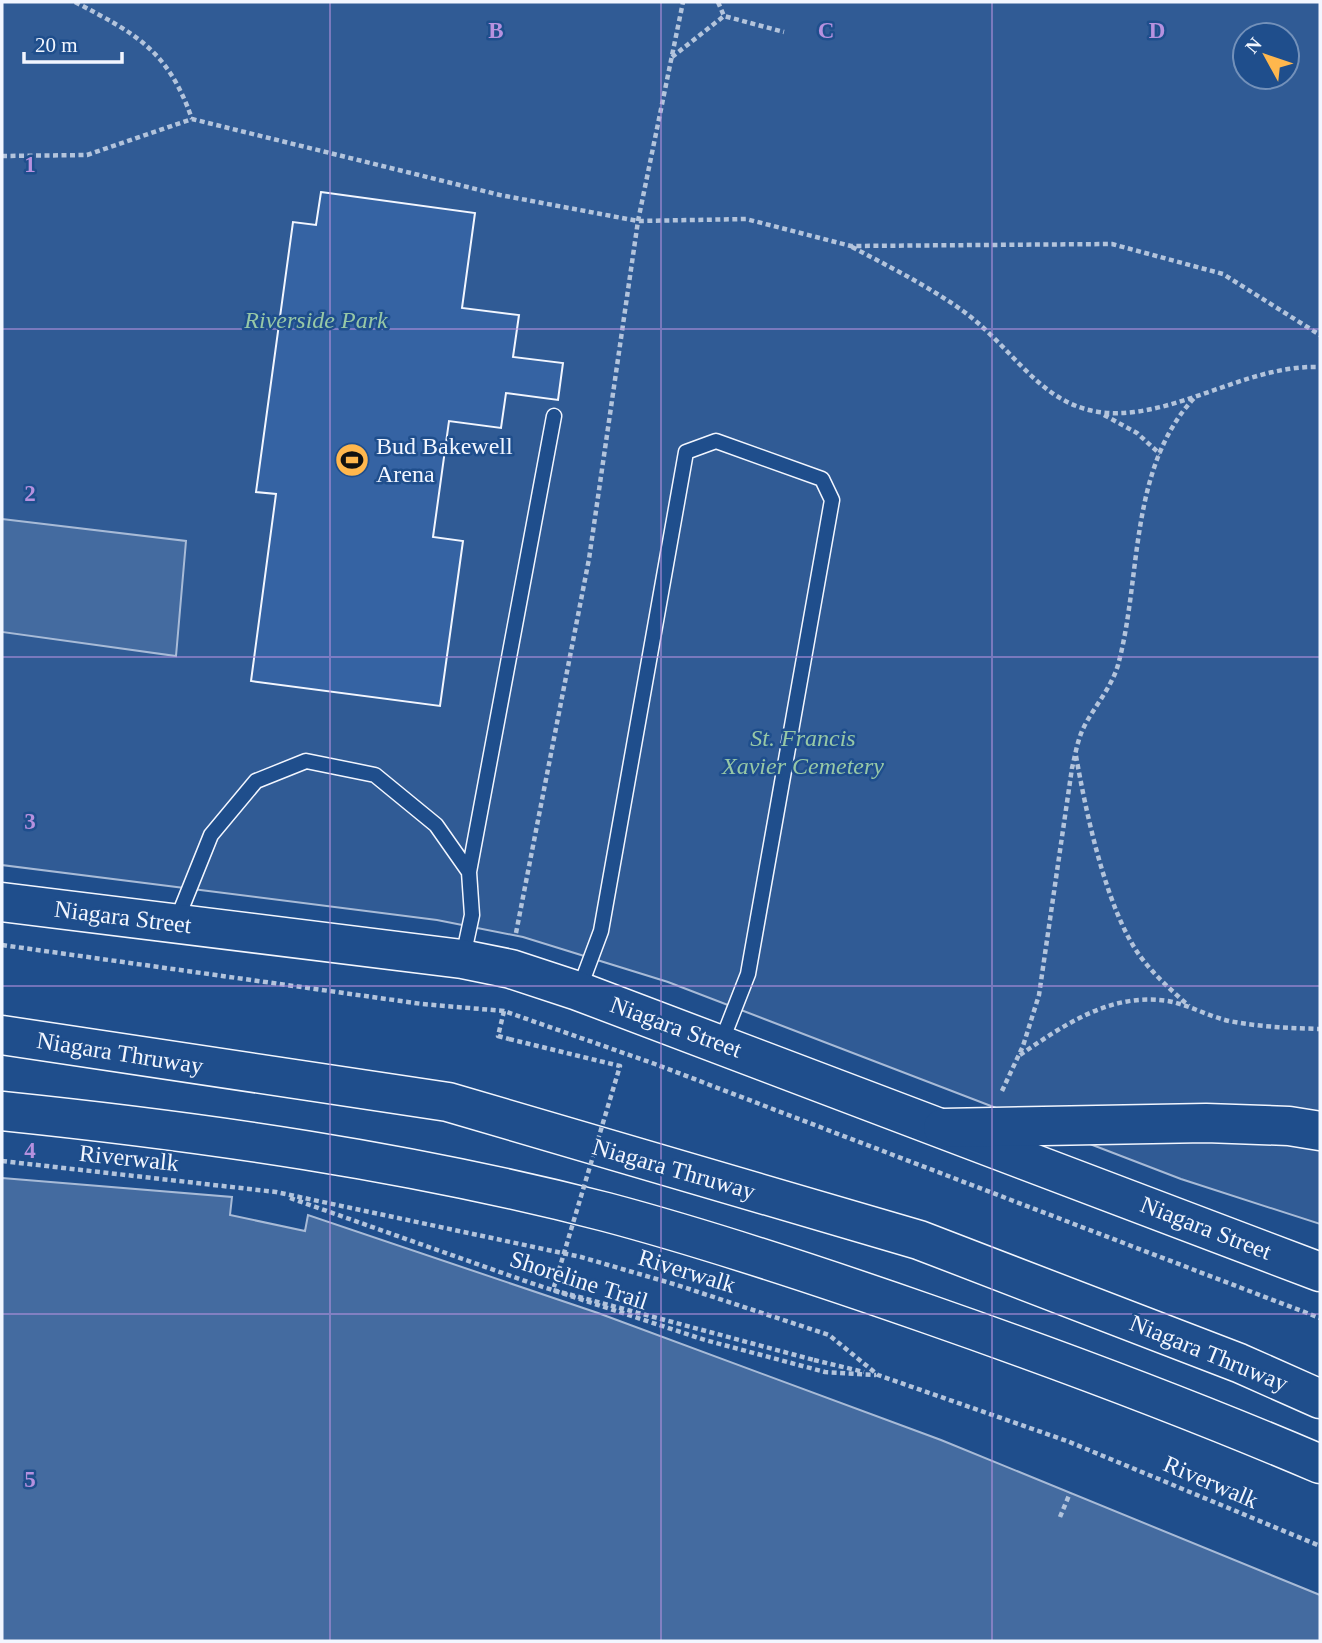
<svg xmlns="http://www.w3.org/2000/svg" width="1322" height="1643" font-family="Georgia,serif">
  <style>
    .built { fill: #305b95; stroke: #a8bbd7; stroke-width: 2; fill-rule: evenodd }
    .water { fill: #446ba0; stroke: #a8bbd7; stroke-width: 2 }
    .building { fill: #3563a3; stroke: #f2f6ff; stroke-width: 2 }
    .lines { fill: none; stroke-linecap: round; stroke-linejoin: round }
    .service-casing { stroke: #f2f6ff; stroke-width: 17 }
    .secondary-casing { stroke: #f2f6ff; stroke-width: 41 }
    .motorway-casing { stroke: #f2f6ff; stroke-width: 41 }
    .path { stroke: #b3c4dc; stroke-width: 4.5; stroke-dasharray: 5 3.5; stroke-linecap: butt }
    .service { stroke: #1f4e8c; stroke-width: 14 }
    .secondary { stroke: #1f4e8c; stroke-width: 38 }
    .motorway { stroke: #1f4e8c; stroke-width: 38 }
    .path-bridge { stroke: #b3c4dc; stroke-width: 4.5; stroke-dasharray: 5 3.5; stroke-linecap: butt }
    .grid { fill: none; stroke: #b691df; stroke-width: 2; stroke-opacity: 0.55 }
    .labels { text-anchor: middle; stroke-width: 5; stroke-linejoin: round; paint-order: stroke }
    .park-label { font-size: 24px; font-style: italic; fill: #97c8a6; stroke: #1f4e8c }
    .poi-label { font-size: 24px; fill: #f2f6ff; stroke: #1f4e8c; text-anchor: start }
    .street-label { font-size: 24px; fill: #f2f6ff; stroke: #1f4e8c }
    .grid-label { font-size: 23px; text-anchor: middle; font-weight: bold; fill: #b691df; stroke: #1f4e8c; stroke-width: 5; stroke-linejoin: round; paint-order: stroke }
  </style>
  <rect width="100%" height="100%" fill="#1f4e8c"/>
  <path class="built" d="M 2,2 L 1320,2 L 1320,1224 L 1181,1179 L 668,982 L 523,937 L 437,920 L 2,865 ZM 1245,35 L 1287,35 L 1287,77 L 1245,77 Z"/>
  <path class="water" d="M 2,519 L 186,541 L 176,656 L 2,632 Z
    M 2,1178 L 232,1197 L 230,1215 L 305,1231 L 308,1215 L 598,1313 L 941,1440 L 1320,1595 L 1320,1641 L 2,1641 Z"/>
  <path class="building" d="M 321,192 L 475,213 L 462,308 L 519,315 L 513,357 L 563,363 L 558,400 L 506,393 L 501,428 L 449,421 L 433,537 L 463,541 L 440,706 L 251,681 L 276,494 L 256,492 L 293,222 L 316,225 Z"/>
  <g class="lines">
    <g class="service-casing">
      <path id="service" d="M 469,872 L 554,416
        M 176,922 L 211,835 L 256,781 L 306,761 L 375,775 L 436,825 L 469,872 L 472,915 L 463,957
        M 579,990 L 601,931 L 686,452 L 716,441 L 822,479 L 832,500 L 748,974 L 721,1043"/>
    </g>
    <g class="secondary-casing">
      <path id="secondary" d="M 2,902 L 462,959 L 511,969 L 578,991 L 1320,1272"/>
    </g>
    <g class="motorway-casing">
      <path id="motorway" d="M 2,1035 L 448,1102 L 919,1240 L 1239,1363 L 1320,1399
        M 2,1111 C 205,1132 408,1161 606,1212 C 715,1241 822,1277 928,1314 C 1060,1360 1191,1409 1320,1464
        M 943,1128 L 1206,1123 L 1289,1126 L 1320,1131"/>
    </g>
    <path class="path" d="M 75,2 C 136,34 168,50 192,119
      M 718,2 L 724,16
      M 672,57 L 724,16 L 784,32
      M 2,156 L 87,155 L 192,119 L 500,195 L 638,221 L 746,219 L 851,246 L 1112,244 L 1223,274 L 1320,335
      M 852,247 C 890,267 928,286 963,311 C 1023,355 1047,423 1134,412 C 1198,404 1255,365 1320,367
      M 1104,415 L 1137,433 L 1160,454
      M 1076,756 C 1086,812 1106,909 1140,956 C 1154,975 1171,990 1189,1006
      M 516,933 L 589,559 L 638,221 L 683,2
      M 2,945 L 422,1004 L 504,1011 L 655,1064 L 1320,1318
      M 504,1011 L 498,1036 L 509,1039
      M 1020,1055 C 1064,1025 1111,992 1168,1001 C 1189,1005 1208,1016 1229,1021 C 1260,1027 1289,1028 1320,1029
      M 1002,1091 L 1023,1046 L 1039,995 L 1072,768 C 1075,756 1077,743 1082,731 C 1092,709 1111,689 1118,665 C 1142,577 1128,467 1196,396
      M 2,1161 L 276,1192 L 581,1257 L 677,1285 L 829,1335 L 878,1375 L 1067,1441 L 1320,1546
      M 290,1198 L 528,1282 L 705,1340 L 825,1372 L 876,1375
      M 814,1360 L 864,1372
      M 1060,1517 L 1070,1493"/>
    <use href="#service" class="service"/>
    <use href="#secondary" class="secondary"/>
    <use href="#motorway" class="motorway"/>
    <path class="path-bridge" d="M 509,1039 L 620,1066 L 553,1290 L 814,1360"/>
  </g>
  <path class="grid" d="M 330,2 L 330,1641M 661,2 L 661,1641M 992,2 L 992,1641M 2,329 L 1320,329M 2,657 L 1320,657M 2,986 L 1320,986M 2,1314 L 1320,1314"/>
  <defs>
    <g id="stadium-disc" transform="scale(1.75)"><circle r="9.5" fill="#ffb74d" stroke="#1f4e8c"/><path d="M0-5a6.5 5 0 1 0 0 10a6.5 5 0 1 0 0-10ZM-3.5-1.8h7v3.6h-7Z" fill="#111"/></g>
  </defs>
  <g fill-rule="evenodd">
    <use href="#stadium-disc" x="352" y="460"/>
  </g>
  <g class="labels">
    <g class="park-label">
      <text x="316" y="328">Riverside Park</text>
      <text x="803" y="746">St. Francis<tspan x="803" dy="28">Xavier Cemetery</tspan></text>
    </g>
    <g class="poi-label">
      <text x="376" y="454">Bud Bakewell<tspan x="376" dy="28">Arena</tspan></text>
    </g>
    <g class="street-label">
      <text transform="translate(123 917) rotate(7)" y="8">Niagara Street</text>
      <text transform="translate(676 1027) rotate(20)" y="8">Niagara Street</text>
      <text transform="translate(120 1053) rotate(9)" y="8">Niagara Thruway</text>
      <text transform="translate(129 1158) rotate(6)" y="8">Riverwalk</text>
      <text transform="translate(674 1169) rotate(16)" y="8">Niagara Thruway</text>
      <text transform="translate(1206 1228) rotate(21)" y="8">Niagara Street</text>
      <text transform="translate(687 1271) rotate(17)" y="8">Riverwalk</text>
      <text transform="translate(579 1280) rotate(18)" y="8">Shoreline Trail</text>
      <text transform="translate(1209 1353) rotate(22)" y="8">Niagara Thruway</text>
      <text transform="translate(1211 1482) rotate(23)" y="8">Riverwalk</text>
    </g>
  </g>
  <g class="grid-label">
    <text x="496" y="38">B</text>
    <text x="826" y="38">C</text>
    <text x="1157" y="38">D</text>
    <text x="30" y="172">1</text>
    <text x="30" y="501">2</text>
    <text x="30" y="829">3</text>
    <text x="30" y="1158">4</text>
    <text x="30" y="1487">5</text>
  </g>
  <rect width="1322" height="1643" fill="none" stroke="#f2f6ff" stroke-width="7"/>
  <g transform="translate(1266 56) rotate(310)"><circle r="33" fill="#1f4e8c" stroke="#7391ba" stroke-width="2"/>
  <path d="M0-5L12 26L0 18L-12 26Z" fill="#ffb74d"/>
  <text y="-10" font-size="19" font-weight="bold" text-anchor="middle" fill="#f2f6ff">N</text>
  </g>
  <path d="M24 52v10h98v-10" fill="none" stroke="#f2f6ff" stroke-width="3.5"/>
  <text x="35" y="52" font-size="21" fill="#f2f6ff" stroke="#1f4e8c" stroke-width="5" paint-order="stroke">20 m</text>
</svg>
